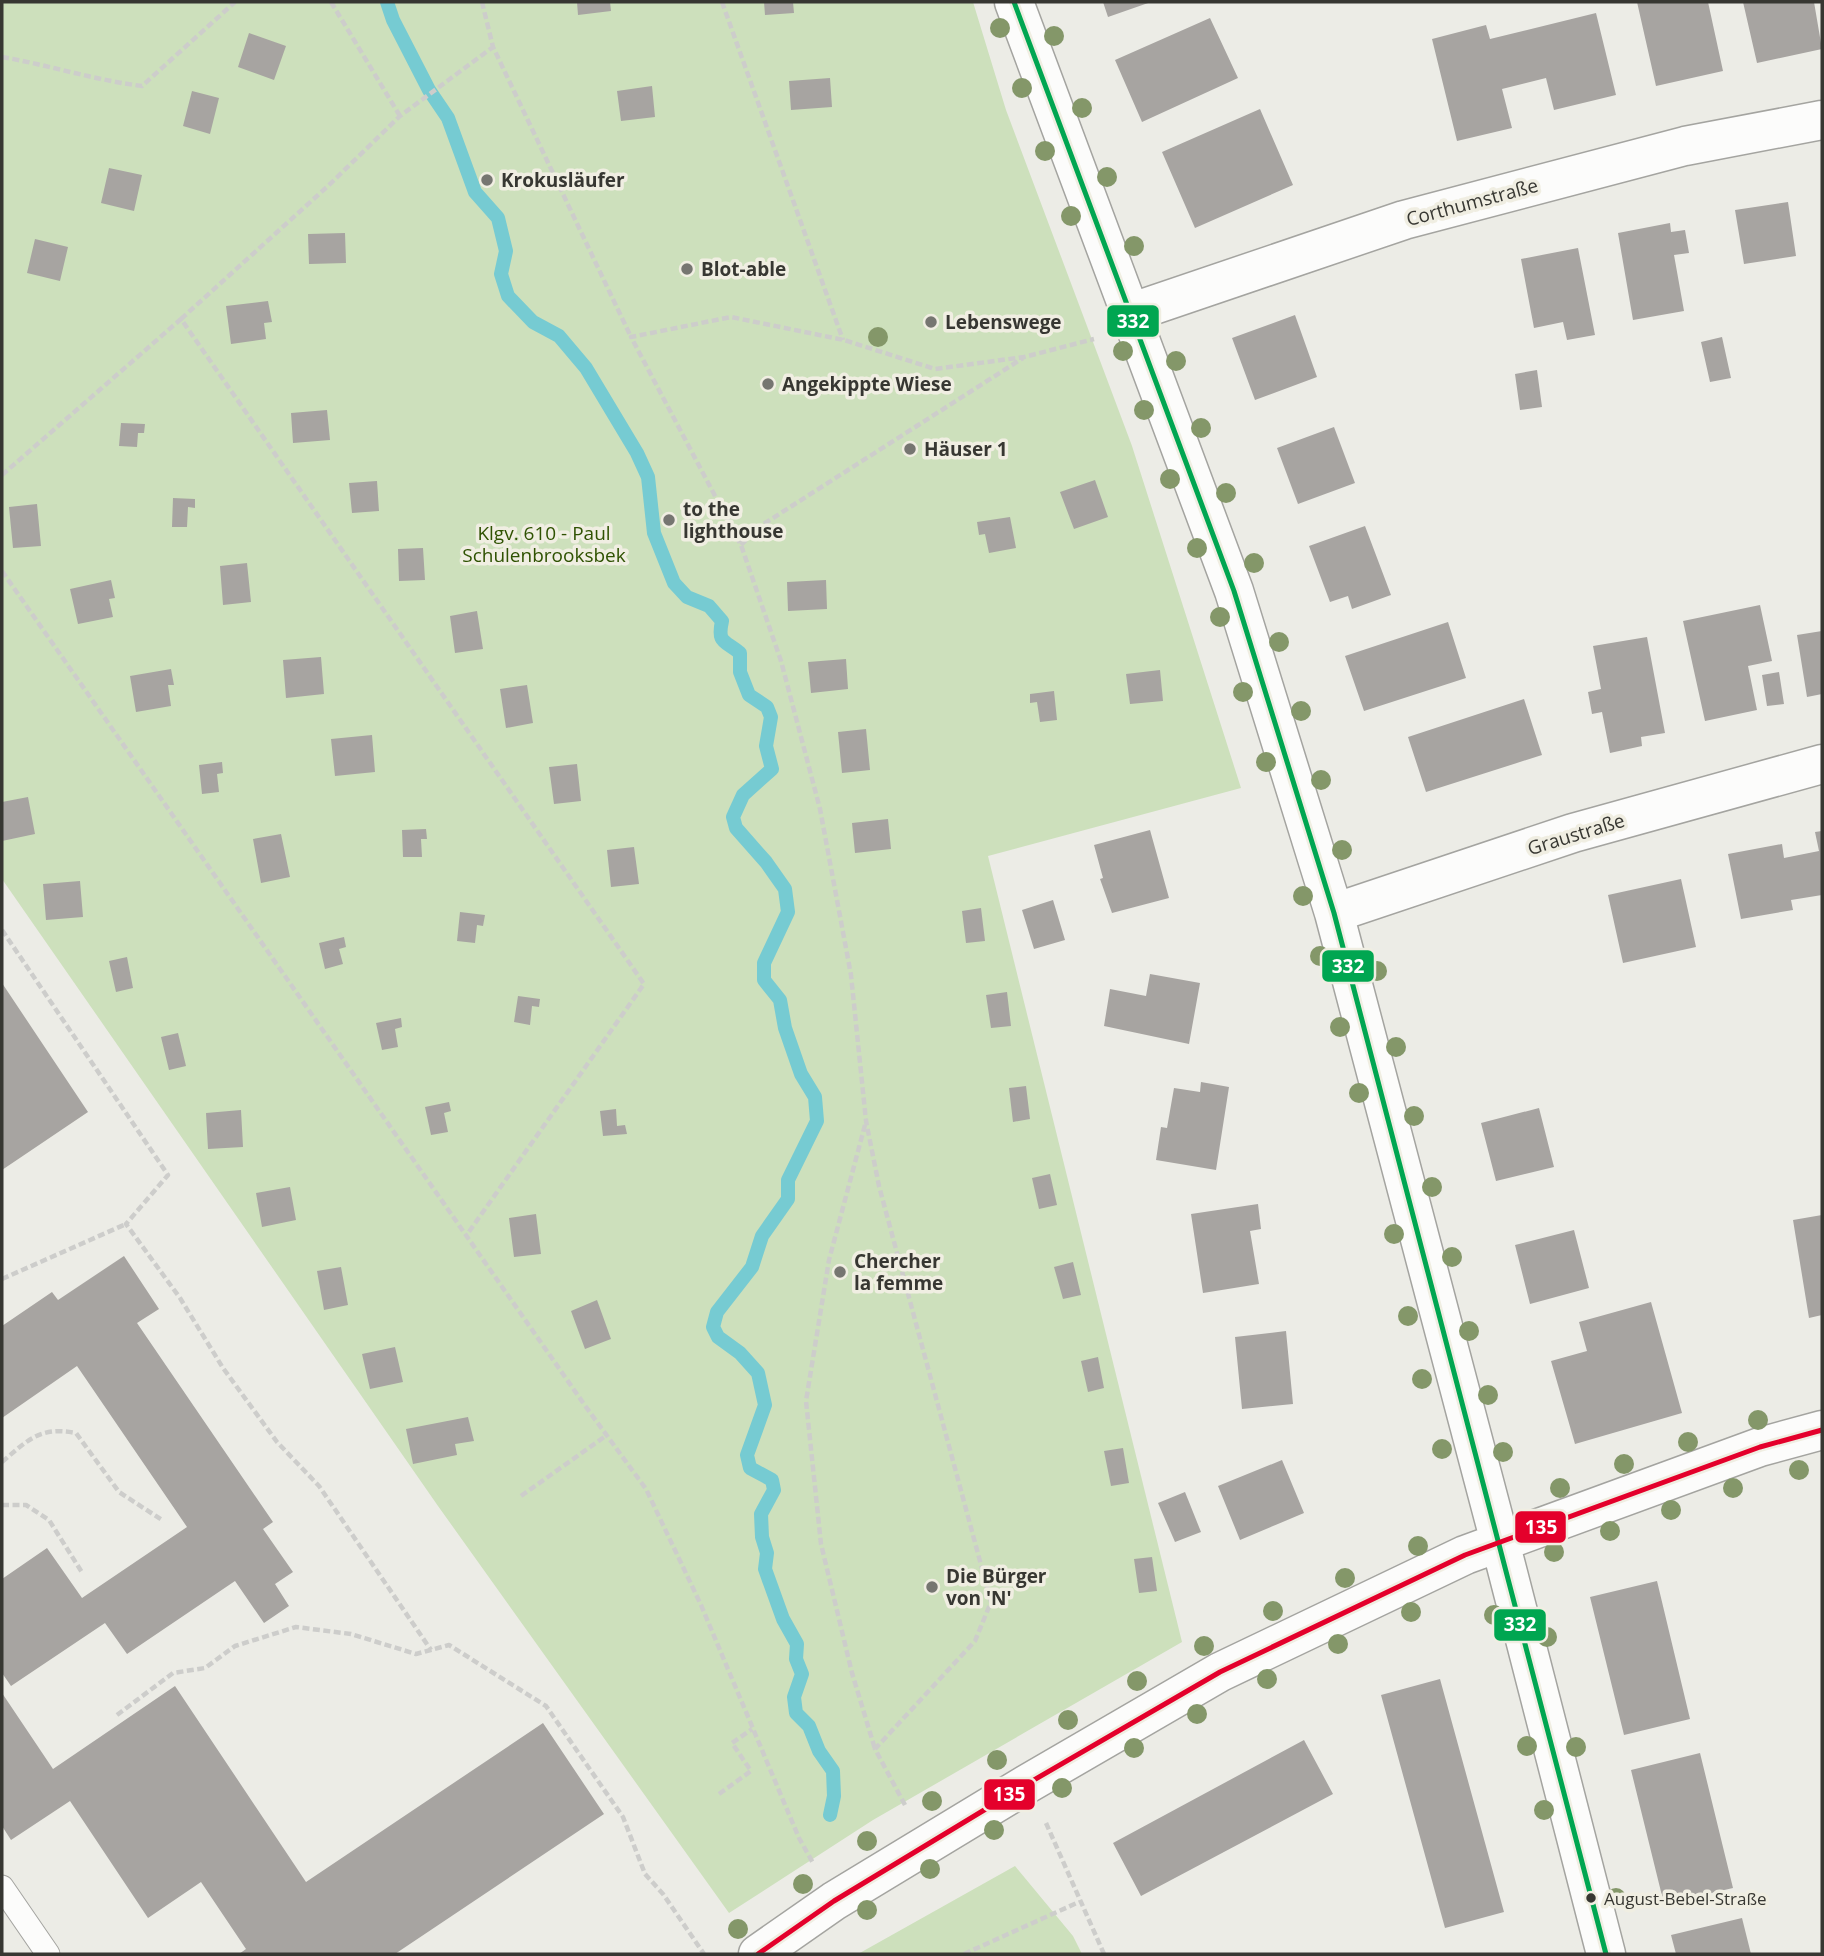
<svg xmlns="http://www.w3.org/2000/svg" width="1824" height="1956" font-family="'Open Sans',sans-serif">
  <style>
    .green { fill: #cde0bc }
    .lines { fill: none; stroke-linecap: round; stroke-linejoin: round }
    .stream { stroke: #76cbd2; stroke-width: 14 }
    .building { fill: #a7a4a1 }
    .lane-casing { stroke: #a4a4a0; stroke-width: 25 }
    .street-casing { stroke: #a4a4a0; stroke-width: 41 }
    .path { stroke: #cdcdcb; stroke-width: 4.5; stroke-dasharray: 7 3.5; stroke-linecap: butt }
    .lane { stroke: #fcfcfb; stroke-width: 23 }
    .street { stroke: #fcfcfb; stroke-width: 38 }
    .bus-1-casing { stroke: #f0eee2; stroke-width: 10 }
    .bus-2-casing { stroke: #f0eee2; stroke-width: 10 }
    .bus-1 { stroke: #00a651; stroke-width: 5 }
    .bus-2 { stroke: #e4002b; stroke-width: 5 }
    .tree { fill: #849769 }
    .poi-dot { fill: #767671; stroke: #f0eee2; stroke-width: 2.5 }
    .bus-dot { fill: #373732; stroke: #f0eee2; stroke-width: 2.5 }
    .labels { text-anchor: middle; stroke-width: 7; stroke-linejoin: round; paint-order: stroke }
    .bus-label { font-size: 17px; fill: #373732; stroke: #f0eee2; text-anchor: start }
    .poi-label { font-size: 19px; font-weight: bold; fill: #373732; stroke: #f0eee2; text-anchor: start }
    .street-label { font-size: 19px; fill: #373732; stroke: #f0eee2 }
    .park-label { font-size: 19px; fill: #2f5202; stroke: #f0eee2 }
    .line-badge { stroke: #f0eee2; stroke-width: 2.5 }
    .badge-label { font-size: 19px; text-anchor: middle; font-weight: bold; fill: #fff }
  </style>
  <rect width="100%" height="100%" fill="#ecece6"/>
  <path class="green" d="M 2,2 L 973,2 L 1006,110 L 1132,446 L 1241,788 L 988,856 L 1182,1642 L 873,1820 L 729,1913 L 438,1506 L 2,879 Z
    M 1015,1866 L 1073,1936 L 1082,1954 L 858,1954 Z"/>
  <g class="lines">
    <path class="stream" d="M 387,2 L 393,20 L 429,90 L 448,118 L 475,192 L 498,218 L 506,251 L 501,274 L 508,296 L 533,322 L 559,336 L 586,368 L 637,453 L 648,477 L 654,533 L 674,583 L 687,597 L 709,606 L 722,621 C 717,644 725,640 740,653 L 740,672 L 749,695 L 767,707 L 771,717 L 766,746 L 772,769 L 743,795 L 733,817 L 736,828 L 766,862 L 785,889 L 788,912 L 764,963 L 764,980 L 780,1000 L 785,1028 L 801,1074 L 815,1097 L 817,1121 L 788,1180 L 788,1199 L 762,1236 L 752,1267 L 717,1312 L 713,1327 L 718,1337 L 740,1353 L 758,1373 L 765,1405 L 747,1455 L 750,1468 L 772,1480 L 774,1490 L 761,1514 L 762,1537 L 767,1553 L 765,1569 L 783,1619 L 797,1644 L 796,1659 L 802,1674 L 794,1697 L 796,1713 L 809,1726 L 819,1751 L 833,1771 L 834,1796 L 830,1815"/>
  </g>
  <path class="building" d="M 577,2 L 610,2 L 611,11 L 578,15 Z
    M 764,2 L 793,2 L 794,13 L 765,15 Z
    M 1103,2 L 1151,2 L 1108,17 Z
    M 1637,2 L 1708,2 L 1723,71 L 1656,86 Z
    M 1743,2 L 1814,2 L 1822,49 L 1757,63 Z
    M 1596,13 L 1616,95 L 1554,110 L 1546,78 L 1502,89 L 1512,128 L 1457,141 L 1432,39 L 1486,25 L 1490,39 Z
    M 1210,18 L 1238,78 L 1142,122 L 1115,60 Z
    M 249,33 L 286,46 L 274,80 L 238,67 Z
    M 830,78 L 832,107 L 791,110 L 789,81 Z
    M 652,86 L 655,117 L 621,121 L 617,91 Z
    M 192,91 L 219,98 L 210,134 L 183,126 Z
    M 1260,109 L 1293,185 L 1195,228 L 1162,152 Z
    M 109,168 L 142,175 L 134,211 L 101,203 Z
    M 1788,202 L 1796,256 L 1744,264 L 1735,210 Z
    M 1670,223 L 1671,232 L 1685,230 L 1689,253 L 1674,255 L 1684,311 L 1633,320 L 1618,233 Z
    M 345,233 L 346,263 L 309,264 L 308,234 Z
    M 35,239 L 68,247 L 60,281 L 27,273 Z
    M 1578,248 L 1595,335 L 1567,340 L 1563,322 L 1534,328 L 1521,259 Z
    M 268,301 L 272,322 L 264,323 L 266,339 L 231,344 L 226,306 Z
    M 1295,315 L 1317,377 L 1255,400 L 1232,338 Z
    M 1722,337 L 1731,378 L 1710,382 L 1701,342 Z
    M 1537,370 L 1542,407 L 1520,410 L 1515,374 Z
    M 327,410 L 330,440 L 293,443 L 291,413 Z
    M 121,423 L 145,424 L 144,433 L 138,433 L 137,447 L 119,446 Z
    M 1334,427 L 1355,483 L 1298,504 L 1277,448 Z
    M 1095,480 L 1108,517 L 1074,529 L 1060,492 Z
    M 377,481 L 379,511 L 352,513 L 349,483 Z
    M 173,498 L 195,499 L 195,508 L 188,507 L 187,527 L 172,527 Z
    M 37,504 L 41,546 L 13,548 L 9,507 Z
    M 1010,517 L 1016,548 L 989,553 L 985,534 L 979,535 L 977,522 Z
    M 1365,526 L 1391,595 L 1352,609 L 1348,596 L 1330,602 L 1309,546 Z
    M 423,548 L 425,580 L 399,581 L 398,549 Z
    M 247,563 L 251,602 L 223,605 L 220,566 Z
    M 111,580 L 115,598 L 109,599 L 113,617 L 78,624 L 70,589 Z
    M 826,580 L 827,609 L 788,611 L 787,582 Z
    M 1760,605 L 1772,661 L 1748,666 L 1757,710 L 1705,721 L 1683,621 Z
    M 477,611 L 483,649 L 455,653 L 450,616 Z
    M 1448,622 L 1466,678 L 1364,711 L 1345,656 Z
    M 1822,631 L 1822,694 L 1807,697 L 1797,635 Z
    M 1647,637 L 1665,733 L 1641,737 L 1642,746 L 1610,753 L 1602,712 L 1592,714 L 1588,692 L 1601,689 L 1593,646 Z
    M 321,657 L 324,694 L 286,698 L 283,660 Z
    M 846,659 L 848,689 L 811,693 L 808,662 Z
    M 171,669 L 174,685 L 168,685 L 171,706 L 136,712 L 130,676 Z
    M 1160,670 L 1163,701 L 1130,704 L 1126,674 Z
    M 1779,672 L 1784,704 L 1767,706 L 1762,675 Z
    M 527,685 L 533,723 L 506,728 L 500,689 Z
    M 1054,691 L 1057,720 L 1040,722 L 1037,702 L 1030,703 L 1030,694 Z
    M 1524,699 L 1542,755 L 1426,792 L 1408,737 Z
    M 866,729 L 870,770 L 842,773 L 838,732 Z
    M 372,735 L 375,772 L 335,776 L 331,739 Z
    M 222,762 L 223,773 L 217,774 L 219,792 L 202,794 L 199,765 Z
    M 577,764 L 581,801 L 554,804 L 549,767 Z
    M 28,797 L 35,834 L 2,841 L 2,802 Z
    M 888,819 L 891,849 L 855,853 L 852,823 Z
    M 426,829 L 427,839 L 421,839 L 422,857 L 403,857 L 402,830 Z
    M 1150,830 L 1169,898 L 1112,913 L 1100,879 L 1103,878 L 1094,845 Z
    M 1822,831 L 1822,895 L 1791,900 L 1793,910 L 1741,919 L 1728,854 L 1782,844 L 1784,858 L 1819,851 L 1815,832 Z
    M 281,834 L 290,877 L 261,883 L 253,839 Z
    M 634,847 L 639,884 L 611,887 L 607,850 Z
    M 1681,879 L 1696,947 L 1623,963 L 1608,895 Z
    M 80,881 L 83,917 L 46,920 L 43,884 Z
    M 1053,900 L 1065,940 L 1034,949 L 1022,910 Z
    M 981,908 L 985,941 L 966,943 L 962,911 Z
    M 460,912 L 485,915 L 483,926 L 477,925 L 475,943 L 457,941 Z
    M 344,937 L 346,947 L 339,949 L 343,964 L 325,969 L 319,943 Z
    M 127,957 L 133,988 L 116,992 L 109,961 Z
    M 1150,974 L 1200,983 L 1189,1044 L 1104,1026 L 1110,989 L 1146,996 Z
    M 2,983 L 88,1112 L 2,1170 Z
    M 1007,992 L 1011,1026 L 991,1028 L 986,995 Z
    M 518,996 L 540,999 L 539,1007 L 532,1006 L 530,1025 L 514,1022 Z
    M 401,1018 L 402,1027 L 395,1029 L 398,1047 L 382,1050 L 376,1023 Z
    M 178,1033 L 186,1066 L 169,1070 L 161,1037 Z
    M 1201,1082 L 1229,1087 L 1216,1170 L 1156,1160 L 1161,1127 L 1167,1128 L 1174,1088 L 1200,1092 Z
    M 1026,1086 L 1030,1119 L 1013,1122 L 1009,1088 Z
    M 449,1102 L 451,1111 L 444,1113 L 448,1132 L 431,1135 L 425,1107 Z
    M 1539,1108 L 1554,1167 L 1496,1181 L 1481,1123 Z
    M 616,1109 L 617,1126 L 625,1125 L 627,1134 L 603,1136 L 600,1111 Z
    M 241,1110 L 243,1147 L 208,1149 L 206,1113 Z
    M 1050,1174 L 1057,1205 L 1039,1209 L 1032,1178 Z
    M 290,1187 L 296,1220 L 262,1227 L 256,1193 Z
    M 1258,1204 L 1261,1229 L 1250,1231 L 1259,1284 L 1203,1293 L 1191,1214 Z
    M 536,1214 L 541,1254 L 514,1257 L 509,1218 Z
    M 1822,1215 L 1822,1315 L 1809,1318 L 1793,1220 Z
    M 1574,1230 L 1589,1288 L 1530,1304 L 1515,1245 Z
    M 124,1256 L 159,1309 L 137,1323 L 273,1522 L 263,1529 L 293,1572 L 275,1584 L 289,1606 L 264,1623 L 235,1581 L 127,1654 L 105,1623 L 11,1686 L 2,1673 L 2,1579 L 47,1548 L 82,1598 L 187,1527 L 77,1366 L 2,1418 L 2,1326 L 52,1292 L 58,1300 Z
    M 1073,1262 L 1081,1295 L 1063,1299 L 1054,1267 Z
    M 341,1267 L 348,1305 L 324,1310 L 317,1271 Z
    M 597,1300 L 611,1339 L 585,1349 L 571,1311 Z
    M 1651,1302 L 1682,1413 L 1575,1444 L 1551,1361 L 1587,1351 L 1579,1322 Z
    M 1286,1331 L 1293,1404 L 1242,1409 L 1235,1337 Z
    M 395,1347 L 403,1382 L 370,1389 L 362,1354 Z
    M 1098,1357 L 1104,1388 L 1088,1392 L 1081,1361 Z
    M 468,1417 L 474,1441 L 455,1444 L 457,1455 L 413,1464 L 406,1429 Z
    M 1123,1448 L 1129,1483 L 1111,1486 L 1104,1451 Z
    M 1282,1460 L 1304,1513 L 1240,1540 L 1218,1486 Z
    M 1185,1492 L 1201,1532 L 1175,1542 L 1158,1503 Z
    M 1152,1557 L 1157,1591 L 1139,1593 L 1134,1559 Z
    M 1657,1581 L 1690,1719 L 1624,1735 L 1590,1597 Z
    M 1440,1679 L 1504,1912 L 1445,1928 L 1381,1695 Z
    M 175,1686 L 306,1882 L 543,1723 L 604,1814 L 395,1954 L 239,1954 L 246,1949 L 201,1882 L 148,1918 L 70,1801 L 11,1840 L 2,1826 L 2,1693 L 53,1769 Z
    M 1304,1740 L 1333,1794 L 1141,1896 L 1113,1843 Z
    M 1700,1753 L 1733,1888 L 1664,1904 L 1631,1770 Z
    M 1742,1918 L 1751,1954 L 1676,1954 L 1671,1935 Z"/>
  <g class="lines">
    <g class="lane-casing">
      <path id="lane" d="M 2,1887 L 48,1954"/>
    </g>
    <g class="street-casing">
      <path id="street" d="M 1014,2 L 1234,591 L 1334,913 L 1500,1542 L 1606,1954
        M 1130,313 L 1404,220 L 1685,146 L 1822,120
        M 1334,913 L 1573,833 L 1822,764
        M 758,1954 L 834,1901 L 1027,1784 L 1220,1672 L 1465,1555 L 1760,1447 L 1822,1430"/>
    </g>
    <path class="path" d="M 331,2 L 400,116
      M 482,2 L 493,47 L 631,337
      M 722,2 L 843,340
      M 2,57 C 49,65 94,80 142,86 L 235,2
      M 181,319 L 328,186 L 400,116 L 493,47
      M 2,475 L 181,319 L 644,984 L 466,1236
      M 741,545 L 759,527 L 1023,358
      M 2,571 L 586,1407 L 646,1489 L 701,1605 L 799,1838 L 813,1863
      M 2,930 L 168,1175 L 126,1224 L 180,1298 L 223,1368 L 277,1442 L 319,1486 L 431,1650
      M 865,1125 L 829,1260 L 806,1401 L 821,1544 L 852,1673 L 875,1749
      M 2,1279 L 126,1224
      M 2,1462 C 28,1440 40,1426 76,1433 L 119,1492 L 162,1520
      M 521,1496 L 607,1435
      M 2,1505 L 26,1505 L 49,1520 L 83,1574
      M 117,1715 L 173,1673 L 205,1668 L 235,1646 L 296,1627 L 351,1634 L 416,1654 L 449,1645 L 546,1706 L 623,1817 L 645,1874 L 663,1894 L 704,1954
      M 719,1794 L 751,1771 L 732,1743 L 752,1729
      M 905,1805 L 875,1749 L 975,1641 L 991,1602 L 879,1186 L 866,1121 L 851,975 L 820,809 L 781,661 L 741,545 L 631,337 L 731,317 L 844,340 L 935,369 L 1024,357 L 1094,339
      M 1046,1823 L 1104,1954
      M 964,1954 L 1079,1902"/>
    <use href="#lane" class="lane"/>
    <use href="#street" class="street"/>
    <g class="bus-1-casing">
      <path id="bus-1" d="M 1014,2 L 1234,591 L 1334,913 L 1606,1954"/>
    </g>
    <g class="bus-2-casing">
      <path id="bus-2" d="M 758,1954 L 834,1901 L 1027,1784 L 1220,1672 L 1465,1555 L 1760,1447 L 1822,1430"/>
    </g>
    <use href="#bus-1" class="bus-1"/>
    <use href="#bus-2" class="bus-2"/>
  </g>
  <g class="tree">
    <circle cx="1000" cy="28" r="10"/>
    <circle cx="1054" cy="36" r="10"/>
    <circle cx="1022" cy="88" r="10"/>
    <circle cx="1082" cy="108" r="10"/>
    <circle cx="1045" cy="151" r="10"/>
    <circle cx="1107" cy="177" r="10"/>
    <circle cx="1071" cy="216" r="10"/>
    <circle cx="1134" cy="246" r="10"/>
    <circle cx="878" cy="337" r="10"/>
    <circle cx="1123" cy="351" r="10"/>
    <circle cx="1176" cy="361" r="10"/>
    <circle cx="1144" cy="410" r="10"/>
    <circle cx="1201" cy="428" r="10"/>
    <circle cx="1170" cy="479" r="10"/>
    <circle cx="1226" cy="493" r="10"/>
    <circle cx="1197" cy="548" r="10"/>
    <circle cx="1254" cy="563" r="10"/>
    <circle cx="1220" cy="617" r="10"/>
    <circle cx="1279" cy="642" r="10"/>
    <circle cx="1243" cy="692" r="10"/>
    <circle cx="1301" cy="711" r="10"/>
    <circle cx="1266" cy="762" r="10"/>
    <circle cx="1321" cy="780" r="10"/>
    <circle cx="1342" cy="850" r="10"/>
    <circle cx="1303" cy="896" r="10"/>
    <circle cx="1320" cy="956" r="10"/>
    <circle cx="1377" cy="971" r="10"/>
    <circle cx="1340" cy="1027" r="10"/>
    <circle cx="1396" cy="1047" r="10"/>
    <circle cx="1359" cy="1093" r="10"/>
    <circle cx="1414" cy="1116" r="10"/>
    <circle cx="1432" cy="1187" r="10"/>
    <circle cx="1394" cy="1234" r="10"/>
    <circle cx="1452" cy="1257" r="10"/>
    <circle cx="1408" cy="1316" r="10"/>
    <circle cx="1469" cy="1331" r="10"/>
    <circle cx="1422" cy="1379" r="10"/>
    <circle cx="1488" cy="1395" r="10"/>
    <circle cx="1758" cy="1420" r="10"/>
    <circle cx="1688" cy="1442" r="10"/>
    <circle cx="1442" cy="1449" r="10"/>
    <circle cx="1503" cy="1452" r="10"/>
    <circle cx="1624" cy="1464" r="10"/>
    <circle cx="1799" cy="1470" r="10"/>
    <circle cx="1560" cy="1488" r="10"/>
    <circle cx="1733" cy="1488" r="10"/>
    <circle cx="1671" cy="1510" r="10"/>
    <circle cx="1610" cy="1531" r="10"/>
    <circle cx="1418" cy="1546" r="10"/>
    <circle cx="1554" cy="1552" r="10"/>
    <circle cx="1345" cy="1578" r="10"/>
    <circle cx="1273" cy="1611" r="10"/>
    <circle cx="1411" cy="1612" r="10"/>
    <circle cx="1494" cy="1615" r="10"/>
    <circle cx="1547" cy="1637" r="10"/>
    <circle cx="1338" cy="1644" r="10"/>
    <circle cx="1204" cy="1646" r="10"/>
    <circle cx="1267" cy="1679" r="10"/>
    <circle cx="1137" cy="1681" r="10"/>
    <circle cx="1197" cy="1714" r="10"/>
    <circle cx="1068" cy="1720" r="10"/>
    <circle cx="1527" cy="1746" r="10"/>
    <circle cx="1576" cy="1747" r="10"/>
    <circle cx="1134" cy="1748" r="10"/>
    <circle cx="997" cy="1760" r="10"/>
    <circle cx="1062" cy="1788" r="10"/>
    <circle cx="932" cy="1801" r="10"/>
    <circle cx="1544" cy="1810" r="10"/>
    <circle cx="994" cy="1830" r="10"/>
    <circle cx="867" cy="1841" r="10"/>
    <circle cx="930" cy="1869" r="10"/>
    <circle cx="803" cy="1884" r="10"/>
    <circle cx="1616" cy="1898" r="10"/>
    <circle cx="867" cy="1910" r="10"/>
    <circle cx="738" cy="1929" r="10"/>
  </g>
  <g class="poi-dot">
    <circle cx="487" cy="180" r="7"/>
    <circle cx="687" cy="269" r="7"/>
    <circle cx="931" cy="322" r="7"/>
    <circle cx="768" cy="384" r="7"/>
    <circle cx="910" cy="449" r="7"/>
    <circle cx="669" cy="520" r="7"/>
    <circle cx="840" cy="1272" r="7"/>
    <circle cx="932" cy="1587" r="7"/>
  </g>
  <circle class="bus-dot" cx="1591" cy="1898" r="6"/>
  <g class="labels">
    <g class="bus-label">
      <text x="1604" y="1905">August-Bebel-Straße</text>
    </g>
    <g class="poi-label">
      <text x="501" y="187">Krokusläufer</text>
      <text x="701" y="276">Blot-able</text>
      <text x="945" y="329">Lebenswege</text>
      <text x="782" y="391">Angekippte Wiese</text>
      <text x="924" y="456">Häuser 1</text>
      <text x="683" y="516">to the<tspan x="683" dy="22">lighthouse</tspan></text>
      <text x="854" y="1268">Chercher<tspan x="854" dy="22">la femme</tspan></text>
      <text x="946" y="1583">Die Bürger<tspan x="946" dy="22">von 'N'</tspan></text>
    </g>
    <g class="street-label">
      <text transform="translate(1472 202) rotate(-15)" y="7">Corthumstraße</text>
      <text transform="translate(1576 834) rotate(-17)" y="7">Graustraße</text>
    </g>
    <g class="park-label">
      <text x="544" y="540">Klgv. 610 - Paul<tspan x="544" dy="22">Schulenbrooksbek</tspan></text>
    </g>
  </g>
  <g class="line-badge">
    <rect x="1106" y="304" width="54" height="34" rx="7" fill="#00a651"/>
    <rect x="1321" y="949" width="54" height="34" rx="7" fill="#00a651"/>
    <rect x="1514" y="1510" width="53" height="34" rx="7" fill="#e4002b"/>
    <rect x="1493" y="1608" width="54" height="34" rx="7" fill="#00a651"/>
    <rect x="983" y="1778" width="53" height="33" rx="7" fill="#e4002b"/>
  </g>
  <g class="badge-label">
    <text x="1133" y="328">332</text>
    <text x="1348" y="973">332</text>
    <text x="1541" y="1534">135</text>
    <text x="1520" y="1631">332</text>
    <text x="1009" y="1801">135</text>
  </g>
  <rect width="1824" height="1956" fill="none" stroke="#373732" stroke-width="7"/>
</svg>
